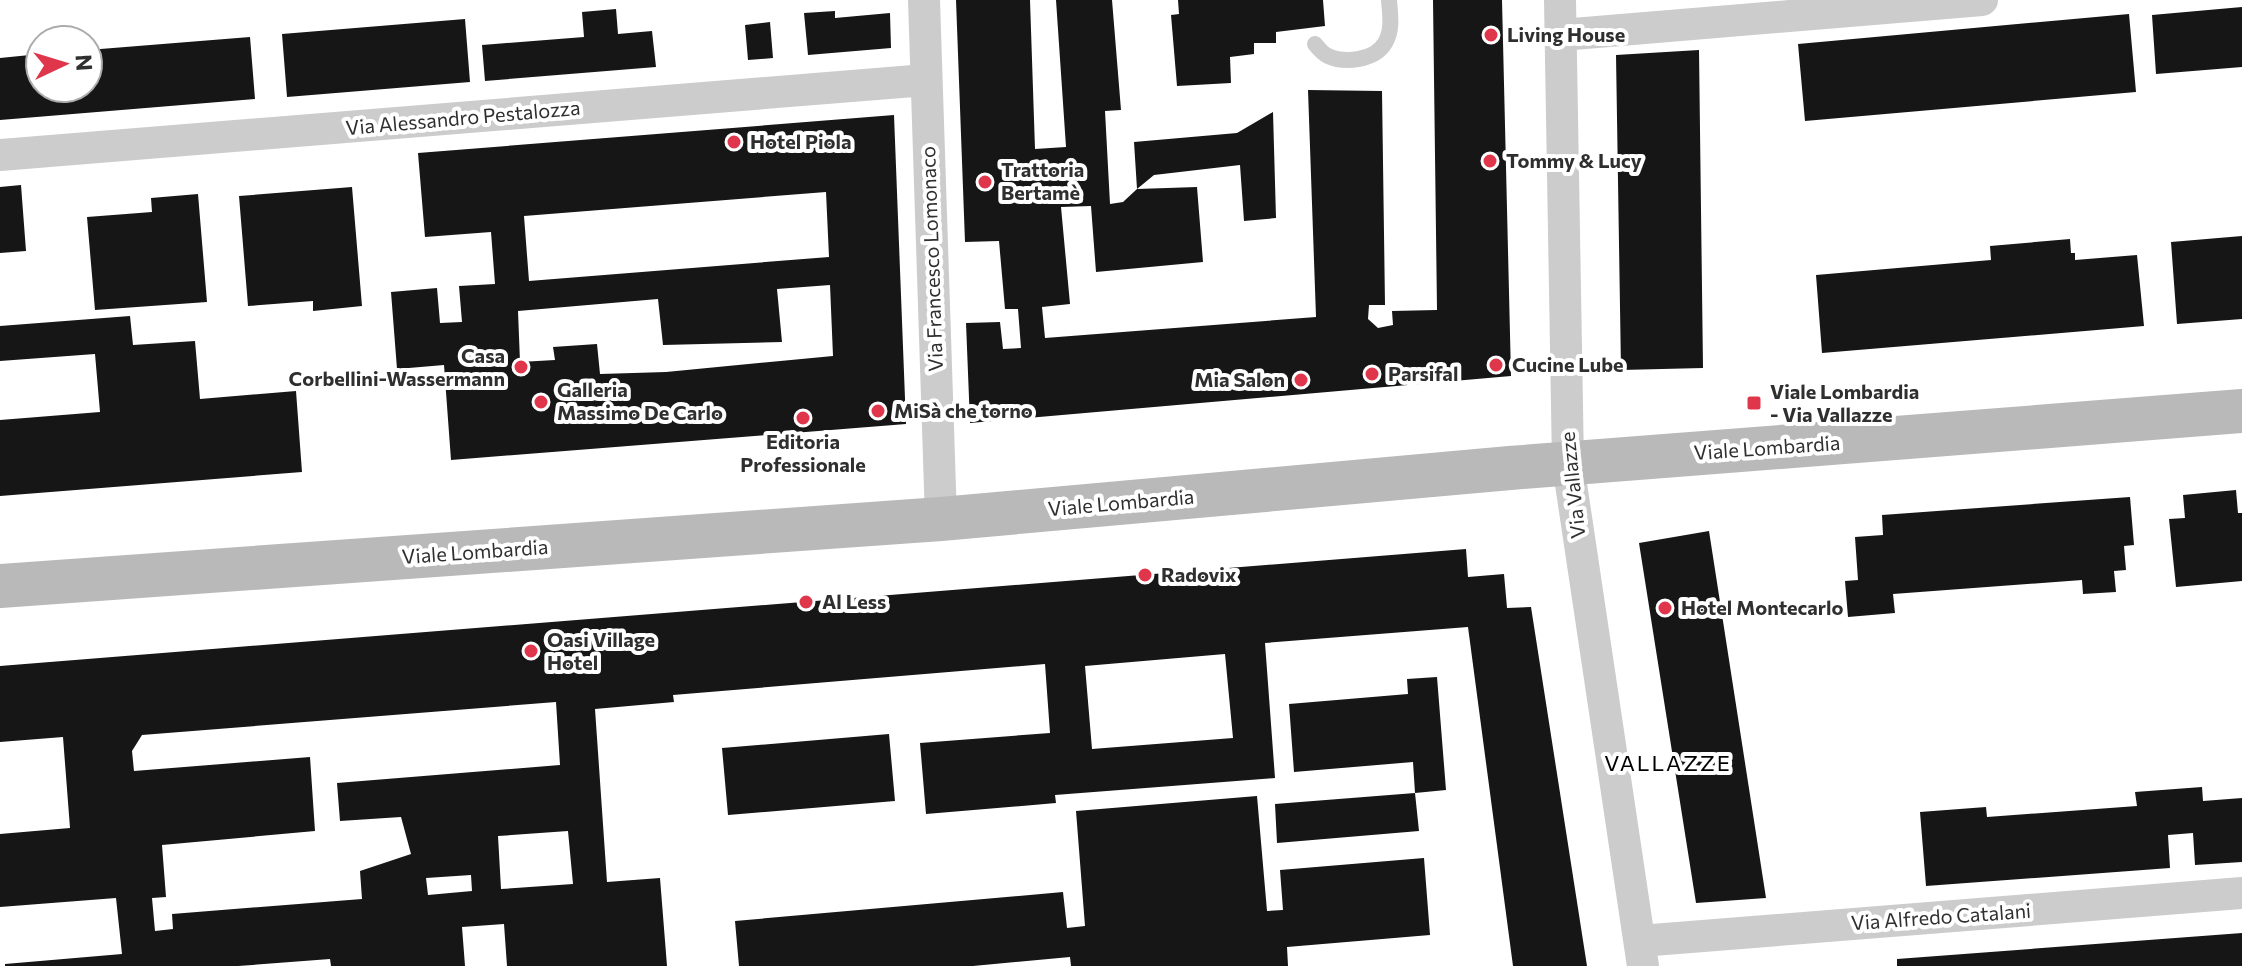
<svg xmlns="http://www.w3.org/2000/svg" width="2242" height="966" font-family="Commissioner,sans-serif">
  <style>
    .building { fill: #161616; fill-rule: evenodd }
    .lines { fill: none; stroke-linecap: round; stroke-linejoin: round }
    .lane { stroke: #ccc; stroke-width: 16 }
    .street { stroke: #ccc; stroke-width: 32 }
    .secondary { stroke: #b9b9b9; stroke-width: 44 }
    .poi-dot { fill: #e0364b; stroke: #fff; stroke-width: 3 }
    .labels { text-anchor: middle; stroke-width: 8; stroke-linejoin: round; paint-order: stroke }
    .poi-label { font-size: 20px; font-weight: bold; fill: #2f2f2f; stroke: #fff; text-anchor: start }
    .street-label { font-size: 20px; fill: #2f2f2f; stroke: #fff }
    .neighbourhood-label { font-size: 22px; letter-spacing: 2px; fill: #000; stroke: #fff }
  </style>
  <rect width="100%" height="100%" fill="#fff"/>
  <path class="building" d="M 956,0 L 1030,0 L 1035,149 L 1066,147 L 1056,0 L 1112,0 L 1121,110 L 1105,111 L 1110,204 L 1123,202 L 1137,189 L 1134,142 L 1237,133 L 1273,112 L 1276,218 L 1244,221 L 1240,165 L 1154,175 L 1137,189 L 1197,187 L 1203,262 L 1096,272 L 1091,206 L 1061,207 L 1070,304 L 1042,307 L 1045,338 L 1316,317 L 1308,90 L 1382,91 L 1385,305 L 1369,305 L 1368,319 L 1378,328 L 1393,325 L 1392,311 L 1437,310 L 1433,0 L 1502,0 L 1511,376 L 970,423 L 966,323 L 1000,322 L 1003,349 L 1021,348 L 1018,309 L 1005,309 L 999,241 L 965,242 Z
    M 1178,0 L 1323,0 L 1325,26 L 1276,32 L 1276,43 L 1254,43 L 1254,54 L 1230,57 L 1231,83 L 1177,86 L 1171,15 L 1179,14 Z
    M 2242,7 L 2242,67 L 2156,74 L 2152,15 Z
    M 616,9 L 618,34 L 652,31 L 656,67 L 485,81 L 482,45 L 584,37 L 582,12 Z
    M 835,11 L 835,18 L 890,13 L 891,48 L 808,55 L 804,13 Z
    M 2129,14 L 2136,92 L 1805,121 L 1798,44 Z
    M 465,19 L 470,82 L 287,97 L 282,34 Z
    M 770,22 L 773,58 L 748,60 L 745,25 Z
    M 250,37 L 255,99 L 0,120 L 0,58 L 40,54 L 40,88 L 88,88 L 88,50 Z
    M 1699,50 L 1703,368 L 1621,370 L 1616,55 Z
    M 894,115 L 906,424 L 451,460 L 444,365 L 397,369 L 391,292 L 437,288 L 440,323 L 462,322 L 459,286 L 495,284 L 491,232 L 425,237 L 418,153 ZM 826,192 L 829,257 L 529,281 L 524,216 ZM 830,285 L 833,356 L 666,372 L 600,374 L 597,344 L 553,347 L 555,360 L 520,362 L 518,311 L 658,299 L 663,345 L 782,342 L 777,289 Z
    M 21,185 L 26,251 L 0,253 L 0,187 Z
    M 352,187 L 362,306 L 313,311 L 313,301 L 248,306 L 239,196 Z
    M 198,194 L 207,302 L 95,310 L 87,217 L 152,212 L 151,198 Z
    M 2242,236 L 2242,319 L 2177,324 L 2171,242 Z
    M 2070,239 L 2071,253 L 2075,253 L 2075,260 L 2137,255 L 2144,326 L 1822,353 L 1816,275 L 1991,260 L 1990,246 Z
    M 130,316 L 133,345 L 195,341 L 200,399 L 296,391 L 302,472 L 0,496 L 0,420 L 100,412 L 95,354 L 0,361 L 0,326 Z
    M 2236,490 L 2238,513 L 2242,513 L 2242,581 L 2176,587 L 2169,519 L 2185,518 L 2183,495 Z
    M 2130,497 L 2134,545 L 2124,546 L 2126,570 L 2114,571 L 2116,592 L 2083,594 L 2082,580 L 1893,594 L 1895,613 L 1848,617 L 1845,581 L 1858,580 L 1855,537 L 1883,535 L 1882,515 Z
    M 1709,531 L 1766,898 L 1696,903 L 1639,543 Z
    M 1466,549 L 1468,577 L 1504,574 L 1507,608 L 1531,607 L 1587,966 L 1513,966 L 1468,627 L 1265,643 L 1275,778 L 1055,795 L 1056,803 L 926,814 L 920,743 L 1050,733 L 1045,664 L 673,695 L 674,702 L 595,709 L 607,882 L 660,878 L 667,966 L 507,966 L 504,924 L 462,927 L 465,966 L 331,966 L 330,959 L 238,966 L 5,966 L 5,964 L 122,954 L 116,898 L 0,907 L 0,834 L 70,828 L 63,737 L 0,742 L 0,666 ZM 1225,654 L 1233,738 L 1092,749 L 1085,666 ZM 556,702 L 560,765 L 337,783 L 340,821 L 401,817 L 411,854 L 360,871 L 362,899 L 172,914 L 173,929 L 155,931 L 152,898 L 166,897 L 162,845 L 315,831 L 310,757 L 134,771 L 132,751 L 142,735 ZM 568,831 L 573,884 L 501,889 L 498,836 ZM 471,875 L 472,891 L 428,895 L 426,878 Z
    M 1437,677 L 1446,790 L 1415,793 L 1413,762 L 1294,772 L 1289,704 L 1408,694 L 1407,679 Z
    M 889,734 L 895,801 L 728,815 L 722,748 Z
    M 2202,787 L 2203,801 L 2242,798 L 2242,862 L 2195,865 L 2193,833 L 2168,835 L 2170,868 L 1926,886 L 1920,812 L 1986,807 L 1987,817 L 2137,806 L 2135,792 Z
    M 1415,793 L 1419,831 L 1277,843 L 1275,804 Z
    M 1257,796 L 1267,911 L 1283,910 L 1280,870 L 1424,858 L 1430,935 L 1287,947 L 1288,966 L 1071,966 L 1070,957 L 973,966 L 739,966 L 735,921 L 1063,892 L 1067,928 L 1085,926 L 1076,811 Z
    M 2242,933 L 2242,966 L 1897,966 L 1897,959 Z"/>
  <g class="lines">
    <path class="lane" d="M 1315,44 C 1319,49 1323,54 1328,56 C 1345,64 1375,60 1385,43 C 1393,30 1390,14 1389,0"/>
    <path class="street" d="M 924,0 L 941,519
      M 1560,0 L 1568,464 L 1643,966
      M 1561,35 L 1982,0
      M 0,155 L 926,80
      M 1640,941 L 2242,893"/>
    <path class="secondary" d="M 0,586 L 941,519 L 1510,468 L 2242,411"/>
  </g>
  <g class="poi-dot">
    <circle cx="1491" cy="35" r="8"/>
    <circle cx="734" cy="142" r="8"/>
    <circle cx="1490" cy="161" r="8"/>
    <circle cx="985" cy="182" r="8"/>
    <circle cx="1496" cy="365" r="8"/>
    <circle cx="521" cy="367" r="8"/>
    <circle cx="1372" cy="374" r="8"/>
    <circle cx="1301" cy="380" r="8"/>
    <circle cx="541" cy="402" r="8"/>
    <rect x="1746" y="395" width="16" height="16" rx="4"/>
    <circle cx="878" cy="411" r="8"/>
    <circle cx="803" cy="418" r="8"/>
    <circle cx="1145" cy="575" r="8"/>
    <circle cx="806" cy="602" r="8"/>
    <circle cx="1665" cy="608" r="8"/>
    <circle cx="531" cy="651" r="8"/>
  </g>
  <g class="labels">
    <g class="poi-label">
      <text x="1507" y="42">Living House</text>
      <text x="750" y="149">Hotel Piola</text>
      <text x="1506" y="168">Tommy &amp; Lucy</text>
      <text x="1001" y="177">Trattoria<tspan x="1001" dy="23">Bertamè</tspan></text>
      <text x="505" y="363" text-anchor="end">Casa<tspan x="505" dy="23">Corbellini-Wassermann</tspan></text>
      <text x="1512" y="372">Cucine Lube</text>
      <text x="1388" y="381">Parsifal</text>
      <text x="1285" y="387" text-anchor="end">Mia Salon</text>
      <text x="557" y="397">Galleria<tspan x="557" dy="23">Massimo De Carlo</tspan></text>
      <text x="1770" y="399">Viale Lombardia<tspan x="1770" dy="23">- Via Vallazze</tspan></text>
      <text x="894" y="418">MiSà che torno</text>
      <text x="803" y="449" text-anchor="middle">Editoria<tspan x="803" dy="23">Professionale</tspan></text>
      <text x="1161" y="582">Radovix</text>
      <text x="822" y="609">Al Less</text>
      <text x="1681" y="615">Hotel Montecarlo</text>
      <text x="547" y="647">Oasi Village<tspan x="547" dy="23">Hotel</tspan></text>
    </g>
    <g class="street-label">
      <text transform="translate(463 118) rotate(-5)" y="7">Via Alessandro Pestalozza</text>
      <text transform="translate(932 259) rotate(-92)" y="7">Via Francesco Lomonaco</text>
      <text transform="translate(1767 448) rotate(-4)" y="7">Viale Lombardia</text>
      <text transform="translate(1573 485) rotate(-96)" y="7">Via Vallazze</text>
      <text transform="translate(1121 503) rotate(-5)" y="7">Viale Lombardia</text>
      <text transform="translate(475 552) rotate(-4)" y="7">Viale Lombardia</text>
      <text transform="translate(1941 917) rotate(-4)" y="7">Via Alfredo Catalani</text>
    </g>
    <g class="neighbourhood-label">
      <text x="1668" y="771">VALLAZZE</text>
    </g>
  </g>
  <g transform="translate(64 64) rotate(86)"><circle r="38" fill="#ffffff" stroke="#acacac" stroke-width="2"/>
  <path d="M0-6L14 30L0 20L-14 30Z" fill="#e0364b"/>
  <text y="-12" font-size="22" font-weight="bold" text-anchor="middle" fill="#2f2f2f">N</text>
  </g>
</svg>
